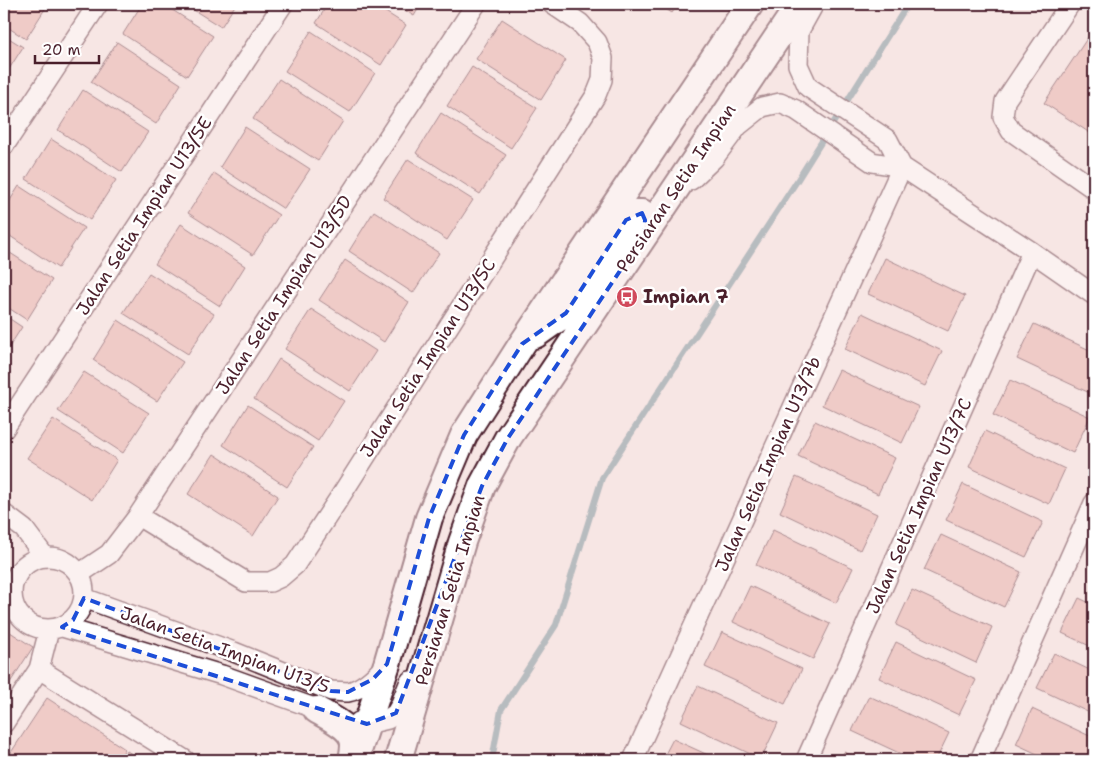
<svg xmlns="http://www.w3.org/2000/svg" width="1098" height="764" font-family="'Shantell Sans',sans-serif">
  <style>
    .lines { fill: none; stroke-linecap: round; stroke-linejoin: round }
    .stream { stroke: #698992; stroke-width: 6 }
    .building { fill: #e5aaa5; stroke: #4a1f2b }
    .street-casing { stroke: #4a1f2b; stroke-width: 22 }
    .secondary-casing { stroke: #4a1f2b; stroke-width: 30 }
    .street { stroke: #fff; stroke-width: 19 }
    .secondary { stroke: #fff; stroke-width: 26 }
    .marked { fill: none; stroke: #1d4ed8; stroke-width: 4; stroke-dasharray: 10 6; stroke-linejoin: round }
    .labels { text-anchor: middle; stroke-width: 5; stroke-linejoin: round; paint-order: stroke }
    .street-label { font-size: 18px; fill: #4a1f2b; stroke: #fff }
    .poi-label { font-size: 18px; font-weight: bold; fill: #4a1f2b; stroke: #fff; text-anchor: start }
  </style>
  <rect width="100%" height="100%" fill="#f7e6e4"/>
  <filter id="ink" filterUnits="userSpaceOnUse"><feTurbulence type="fractalNoise" baseFrequency=".02" numOctaves="2"/><feDisplacementMap in="SourceGraphic" scale="10" xChannelSelector="R" yChannelSelector="G"/><feConvolveMatrix kernelMatrix="1 2 1 2 8 2 1 2 1" color-interpolation-filters="sRGB"/></filter>
  <g filter="url(#ink)">
    <g class="lines">
      <path class="stream" d="M 492,760 L 501,710 L 556,625 L 602,478 L 795,184 L 906,7 L 909,4"/>
    </g>
    <path class="building" d="M 4,4 L 48,4 L 26,39 L 4,25 Z
      M 142,4 L 163,4 L 213,36 L 187,76 L 123,34 Z
      M 184,4 L 236,4 L 221,27 Z
      M 328,4 L 373,4 L 406,25 L 381,65 L 316,23 Z
      M 395,4 L 421,4 L 414,16 Z
      M 658,4 L 678,4 L 672,13 Z
      M 502,19 L 566,60 L 541,100 L 476,59 Z
      M 1094,28 L 1094,134 L 1093,135 L 1044,103 Z
      M 311,31 L 375,73 L 350,112 L 285,71 Z
      M 4,35 L 23,47 L 4,77 Z
      M 117,42 L 181,84 L 156,124 L 91,82 Z
      M 472,67 L 537,108 L 511,148 L 447,106 Z
      M 279,79 L 343,121 L 318,161 L 253,119 Z
      M 83,90 L 148,132 L 122,172 L 58,130 Z
      M 441,113 L 506,155 L 480,194 L 416,153 Z
      M 245,127 L 310,169 L 284,209 L 220,167 Z
      M 51,139 L 116,180 L 90,220 L 26,179 Z
      M 408,159 L 473,200 L 447,240 L 383,198 Z
      M 214,173 L 279,215 L 253,255 L 188,213 Z
      M 19,186 L 84,228 L 58,268 L 4,232 L 4,210 Z
      M 374,211 L 439,253 L 413,293 L 349,251 Z
      M 181,224 L 245,266 L 220,306 L 155,264 Z
      M 4,249 L 52,280 L 27,320 L 4,305 Z
      M 885,258 L 965,296 L 948,331 L 868,294 Z
      M 345,260 L 409,302 L 384,342 L 319,300 Z
      M 149,273 L 214,314 L 188,354 L 123,313 Z
      M 311,309 L 376,351 L 350,391 L 285,349 Z
      M 862,313 L 942,351 L 925,386 L 845,349 Z
      M 4,315 L 22,327 L 4,355 Z
      M 118,320 L 183,362 L 157,401 L 93,360 Z
      M 1034,324 L 1094,352 L 1094,395 L 1017,359 Z
      M 279,359 L 344,401 L 318,441 L 254,399 Z
      M 839,370 L 919,407 L 902,443 L 822,405 Z
      M 84,372 L 149,413 L 123,453 L 58,411 Z
      M 1010,380 L 1090,417 L 1073,453 L 993,415 Z
      M 248,405 L 313,447 L 287,487 L 223,445 Z
      M 53,419 L 117,460 L 92,500 L 27,458 Z
      M 815,421 L 895,458 L 878,494 L 798,456 Z
      M 985,431 L 1065,469 L 1049,504 L 969,467 Z
      M 214,454 L 278,496 L 253,536 L 188,494 Z
      M 796,477 L 877,514 L 860,550 L 780,512 Z
      M 963,484 L 1043,522 L 1026,557 L 946,520 Z
      M 773,530 L 853,568 L 836,603 L 756,565 Z
      M 941,535 L 1021,572 L 1004,607 L 924,570 Z
      M 750,586 L 830,624 L 813,659 L 733,622 Z
      M 912,590 L 992,627 L 976,663 L 896,625 Z
      M 1079,598 L 1094,605 L 1094,648 L 1062,633 Z
      M 4,628 L 33,647 L 4,692 Z
      M 722,632 L 802,669 L 785,704 L 705,667 Z
      M 896,642 L 976,680 L 959,715 L 879,678 Z
      M 1054,653 L 1094,672 L 1094,715 L 1037,688 Z
      M 698,686 L 778,723 L 761,759 L 681,721 Z
      M 869,696 L 949,733 L 936,760 L 914,760 L 852,731 Z
      M 47,698 L 125,749 L 118,760 L 6,760 Z
      M 1032,709 L 1094,738 L 1094,760 L 1050,760 L 1016,744 Z
      M 673,739 L 719,760 L 662,760 Z
      M 127,751 L 141,760 L 120,760 Z
      M 844,752 L 862,760 L 840,760 Z"/>
    <g class="lines">
      <g class="street-casing">
        <path id="street" d="M 814,4 L 799,31 L 798,65 L 808,87 L 888,140 L 902,167
          M 1070,4 L 1005,101 L 1003,117 L 1011,131 L 1094,189
          M 4,146 L 98,4
          M 691,180 L 714,158 L 738,126 L 762,107 L 780,103 L 796,110 L 872,162 L 902,167 L 1032,252 L 1094,295
          M 4,429 L 283,4
          M 4,514 L 24,529 L 45,557
          M 138,516 L 246,582 L 270,582 L 281,577 L 295,565 L 338,500 L 596,95 L 602,80 L 603,58 L 597,42 L 580,23 L 552,4
          M12 593a36 36 0 1 1 72 0a36 36 0 1 1-72 0Z
          M 79,574 L 109,554 L 138,516 L 476,4
          M 84,598 L 234,652 L 331,691 C 336,691 343,692 348,692 C 363,689 375,677 385,666
          M 62,627 L 222,675 L 328,713
          M 39,669 L 185,760
          M 359,722 L 367,724 L 388,719 L 396,713 L 400,706 L 410,681
          M 4,723 L 39,669 L 49,630
          M 633,760 L 902,167
          M 806,760 L 1032,252
          M 980,760 L 1094,503"/>
      </g>
      <g class="secondary-casing">
        <path id="secondary" d="M 535,335 L 566,313 L 608,252 L 626,220 L 635,213 L 642,213 L 645,220 L 644,235
          M 317,710 C 330,718 353,727 354,744 C 354,749 353,755 352,760
          M 355,760 L 387,664 L 429,518 L 464,435 L 522,344 L 750,4
          M 398,760 L 462,542 L 482,486 L 508,438 L 800,4"/>
      </g>
      <use href="#street" class="street"/>
      <use href="#secondary" class="secondary"/>
    </g>
  </g>
  <path d="M0 0H1098V764H0ZM 642,213 L 645,220 L 644,235 L 508,438 L 482,486 L 396,713 L 367,724 L 62,627 L 73,620 L 84,598 L 331,691 L 348,692 L 373,679 L 387,664 L 429,518 L 464,435 L 522,344 L 566,313 L 626,220 Z" fill="#f7e6e4" fill-opacity=".55" fill-rule="evenodd"/>
  <path class="marked" d="M 642,213 L 645,220 L 644,235 L 508,438 L 482,486 L 396,713 L 367,724 L 62,627 L 73,620 L 84,598 L 331,691 L 348,692 L 373,679 L 387,664 L 429,518 L 464,435 L 522,344 L 566,313 L 626,220 Z"/>
  <defs>
    <g id="bus-disc" transform="scale(1.125)"><circle r="9.5" fill="#d1495b" stroke="#fff"/><path d="M-5-6H5V4H4V6H2V4H-2V6H-4V4H-5ZM-3.5-4V0h7V-4ZM-3.5 1.2v1.5H-2V1.2ZM2 1.2v1.5H3.5V1.2Z" fill="#fff"/></g>
  </defs>
  <g fill-rule="evenodd">
    <use href="#bus-disc" x="627" y="297"/>
  </g>
  <g class="labels">
    <g class="street-label">
      <text transform="translate(676 188) rotate(-56)" y="6">Persiaran Setia Impian</text>
      <text transform="translate(144 216) rotate(-57)" y="6">Jalan Setia Impian U13/5E</text>
      <text transform="translate(284 295) rotate(-57)" y="6">Jalan Setia Impian U13/5D</text>
      <text transform="translate(428 358) rotate(-57)" y="6">Jalan Setia Impian U13/5C</text>
      <text transform="translate(768 464) rotate(-66)" y="6">Jalan Setia Impian U13/7b</text>
      <text transform="translate(919 506) rotate(-66)" y="6">Jalan Setia Impian U13/7C</text>
      <text transform="translate(450 590) rotate(-73)" y="6">Persiaran Setia Impian</text>
      <text transform="translate(225 650) rotate(20)" y="6">Jalan Setia Impian U13/5</text>
    </g>
    <g class="poi-label">
      <text x="643" y="303">Impian 7</text>
    </g>
  </g>
  <rect width="1098" height="764" fill="none" stroke="#fff" stroke-width="20"/>
  <rect x="10" y="10" width="1078" height="744" fill="none" stroke="#4a1f2b" stroke-width="2" filter="url(#ink)"/>
  <path d="M35 55v8h64v-8" fill="none" stroke="#4a1f2b" stroke-width="2.5"/>
  <text x="42" y="55" font-size="15" fill="#4a1f2b" stroke="#ffffff" stroke-width="4" paint-order="stroke">20 m</text>
</svg>
